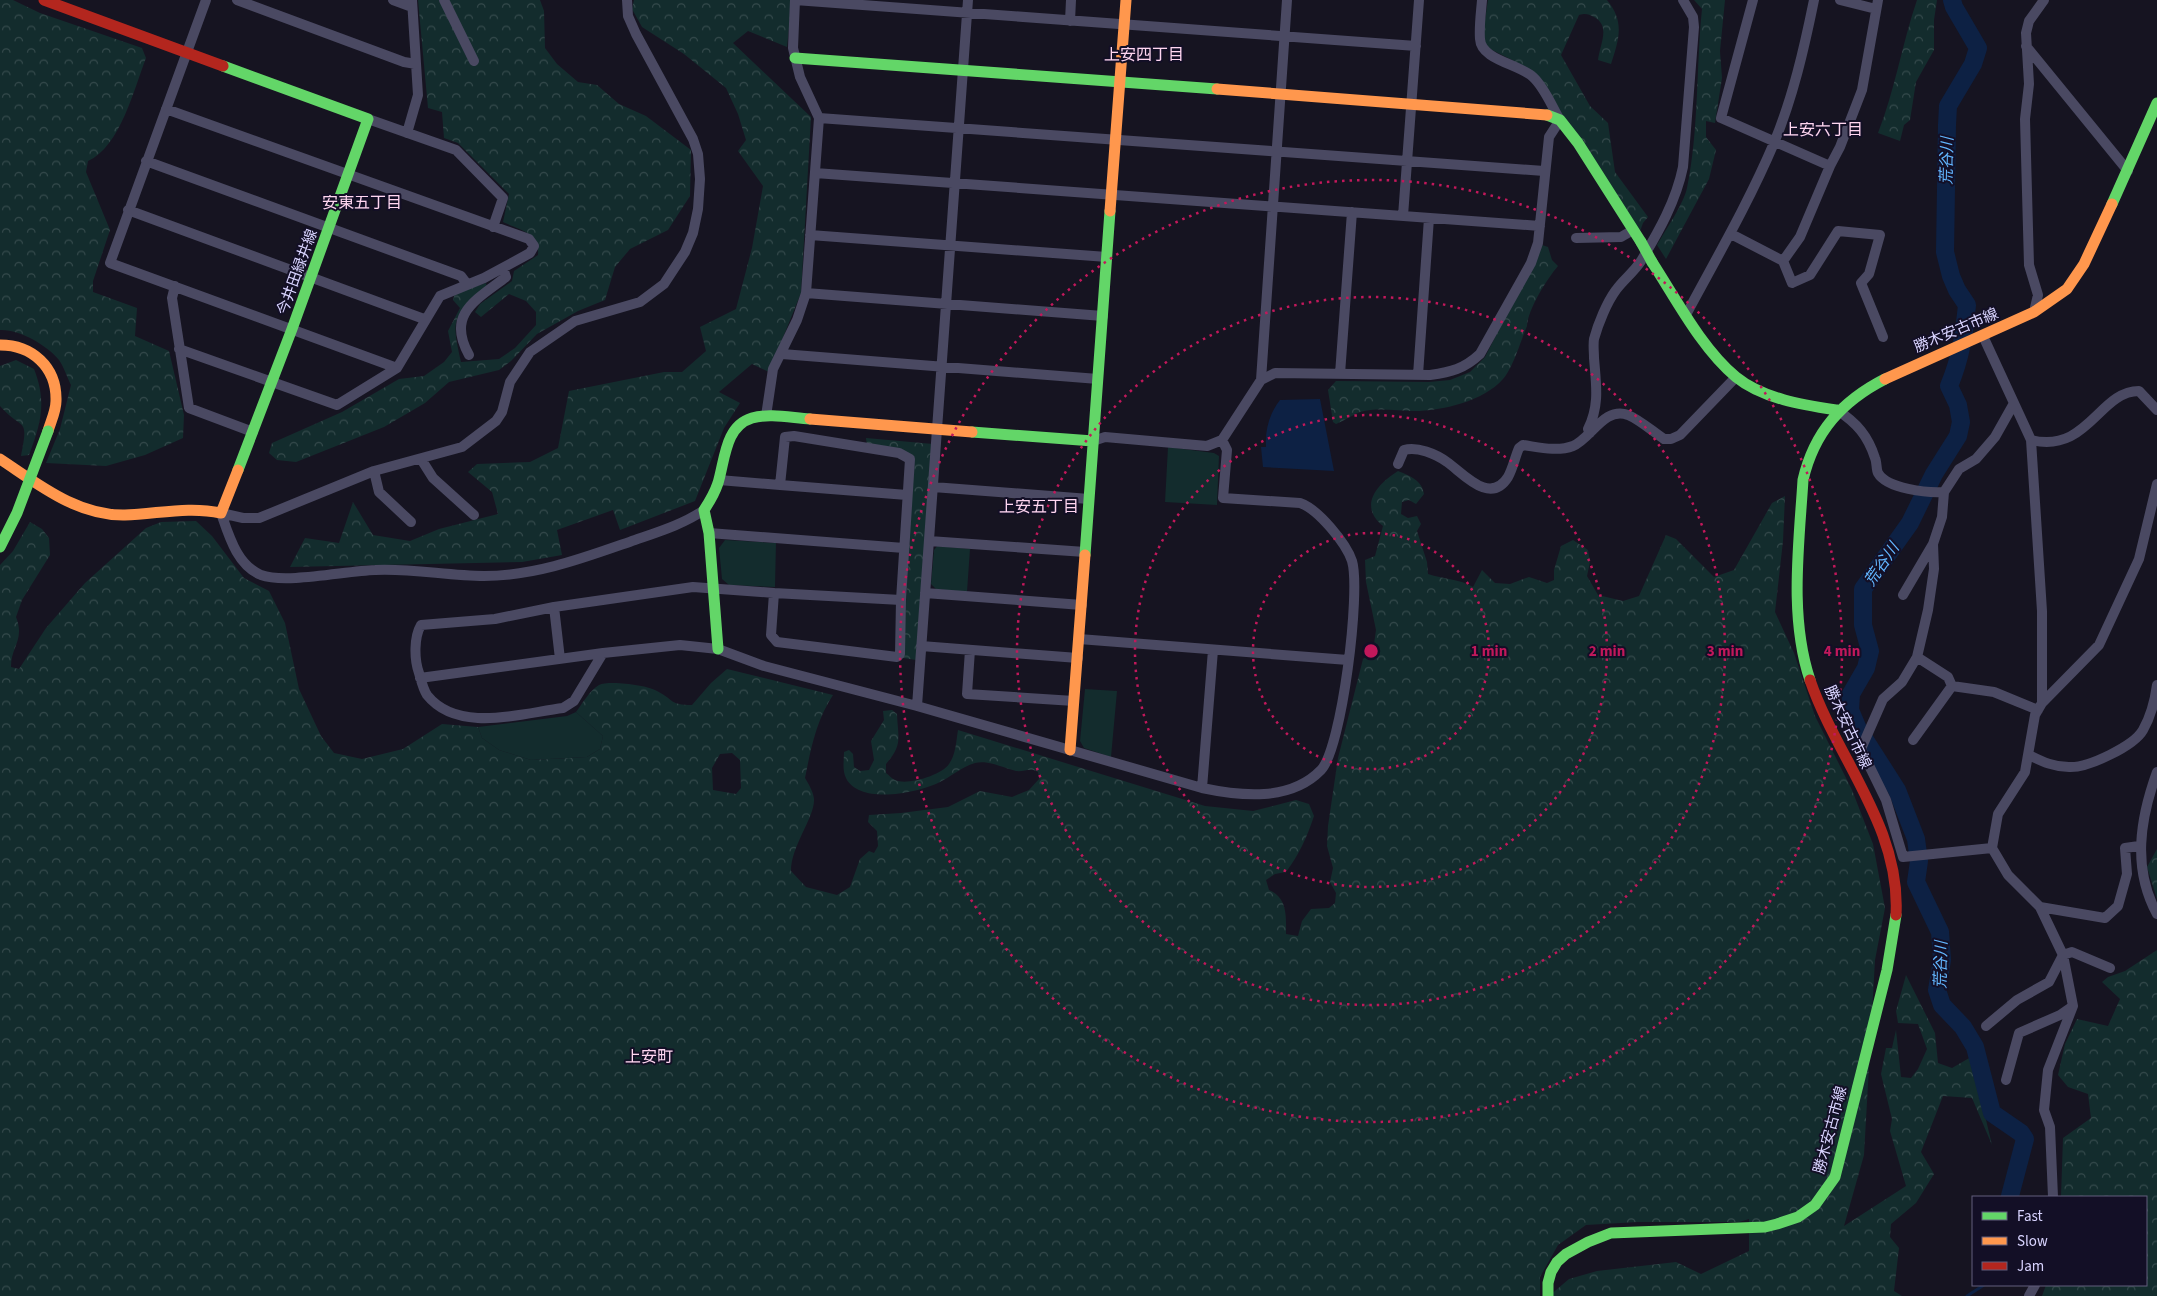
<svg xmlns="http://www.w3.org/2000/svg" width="2157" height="1296" font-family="'Source Sans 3','Noto Sans JP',sans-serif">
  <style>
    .green { fill: #132c2d }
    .forest { fill: url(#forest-crowns); fill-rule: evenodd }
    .water { fill: #0d2144 }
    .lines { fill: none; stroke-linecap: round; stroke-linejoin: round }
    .stream { stroke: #0d2144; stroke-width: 3 }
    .river { stroke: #0d2144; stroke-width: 18 }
    .street { stroke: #4a4962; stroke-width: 10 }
    .fast { stroke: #63d668; stroke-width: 11 }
    .slow { stroke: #ff974d; stroke-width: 11 }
    .jam { stroke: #b3261e; stroke-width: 11 }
    .fast-bridge { stroke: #63d668; stroke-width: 11 }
    .ring { fill: none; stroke: #c2185b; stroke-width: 2.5; stroke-dasharray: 2.5 5 }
    .labels { text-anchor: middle; stroke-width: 4; stroke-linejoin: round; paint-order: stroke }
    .street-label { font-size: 15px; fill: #d9d4ff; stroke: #130f26 }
    .neighbourhood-label { font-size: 16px; fill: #ffd6f0; stroke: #130f26 }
    .water-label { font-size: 16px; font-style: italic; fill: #62b6ff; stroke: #130f26 }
    .centre { fill: #c2185b; stroke: #130f26; stroke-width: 2.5 }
    .ring-label { font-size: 15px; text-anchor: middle; font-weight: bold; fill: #c2185b; stroke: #130f26; stroke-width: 4; stroke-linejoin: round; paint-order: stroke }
  </style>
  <defs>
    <pattern id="forest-crowns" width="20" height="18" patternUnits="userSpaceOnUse" patternTransform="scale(1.25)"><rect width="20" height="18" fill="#132c2d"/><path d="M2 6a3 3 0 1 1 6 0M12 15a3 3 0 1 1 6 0" fill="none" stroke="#354a4c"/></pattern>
  </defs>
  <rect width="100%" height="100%" fill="#161421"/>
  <path class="green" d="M 1168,447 L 1214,453 L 1219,456 L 1217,505 L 1165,502 Z
    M 725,540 L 776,543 L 775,587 L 729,585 L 722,579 L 719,548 Z
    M 937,546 L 970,549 L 967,592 L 936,589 L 931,584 L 934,550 Z
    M 1085,689 L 1117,691 L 1111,757 L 1084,748 L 1080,741 Z
    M 576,712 L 603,736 L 600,749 L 587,757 L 531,760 L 499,750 L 482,738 L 478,727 L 567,716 Z"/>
  <path class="forest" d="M 0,0 L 13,0 L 40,13 L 142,48 L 146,58 C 134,89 120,147 88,161 L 86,172 L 110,230 L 93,281 L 93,292 L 137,308 L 135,336 L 169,351 L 184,415 L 183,438 L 145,455 L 106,466 L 46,463 L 60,429 L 71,385 C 67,377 64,367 59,360 C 47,345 19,329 0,330 Z
    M 418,0 L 540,0 L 544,11 L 545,48 L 557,64 L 578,82 L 597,85 L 619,104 L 646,116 L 691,150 L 690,196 L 668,230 L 630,249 L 615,267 L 605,300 L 578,311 L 537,334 L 511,361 L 499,370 L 449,382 L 425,403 L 384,427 L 296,462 L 277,460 L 269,453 L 272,443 L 342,412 L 399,379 L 424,376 L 444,362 L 452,352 L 448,331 L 460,308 L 453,300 L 455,293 L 486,283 L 487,289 C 452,318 451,318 461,362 L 499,359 L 515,348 L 536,325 L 536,312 L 526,301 L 509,294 L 481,317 L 475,312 L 480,304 L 512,281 L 514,271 L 538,255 C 540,233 520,230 503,222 L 509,194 L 458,143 L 444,138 L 442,112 L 428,108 Z
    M 634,0 L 792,0 L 787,47 L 748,31 L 733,43 L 811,117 L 801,293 L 769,372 L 752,364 L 719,392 L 740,403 L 724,428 L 695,501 L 620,530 L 613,510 L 557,530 L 562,555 L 522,562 L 290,567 L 305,538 L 339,543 L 353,502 L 373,535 L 410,541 L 439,529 L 498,514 L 492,492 L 468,472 L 477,464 L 530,462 L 558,448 L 569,391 L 664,372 L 682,372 L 706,351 L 700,327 L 736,309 L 752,248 L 763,186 L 738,151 L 746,140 L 738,114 L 726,88 L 684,54 L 642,27 L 632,9 Z
    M 1488,0 L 1607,0 C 1625,22 1619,39 1611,64 L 1598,60 C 1600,44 1611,26 1594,17 C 1588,14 1586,13 1579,15 L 1561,55 L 1590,106 L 1608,123 L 1615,172 L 1648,217 L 1643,223 L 1638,237 L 1554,107 L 1514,61 L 1486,47 L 1482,39 Z
    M 1694,0 L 1725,0 L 1720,51 L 1722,78 L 1715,123 L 1706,121 L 1706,137 L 1716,150 L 1709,179 L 1666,259 L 1657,245 C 1665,231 1684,203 1687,188 C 1699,131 1696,68 1702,9 Z
    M 1917,0 L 1937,0 L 1934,20 L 1934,50 L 1916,82 L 1910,120 L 1904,125 L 1900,141 L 1878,133 C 1895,90 1902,44 1917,0 Z
    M 1542,245 L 1548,247 L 1552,260 L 1558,266 C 1547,279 1528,309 1527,326 C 1521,340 1513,368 1503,379 C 1484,401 1442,411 1414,411 C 1397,411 1378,407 1360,412 C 1352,415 1344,421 1336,424 L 1333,422 L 1328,390 L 1336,381 L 1429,382 L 1450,380 L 1470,372 L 1485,357 Z
    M 16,360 L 34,369 C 47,402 41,423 29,455 L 21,456 C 29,415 23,432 0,406 L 0,366 Z
    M 866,438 L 933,444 L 916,660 L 903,658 L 914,459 L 867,446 Z
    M 1398,471 C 1410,476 1422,480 1424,494 L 1416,504 L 1409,500 L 1402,502 L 1401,514 L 1408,518 L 1417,516 L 1421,524 L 1417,531 L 1427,562 L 1428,574 C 1443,579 1460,579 1473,587 L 1482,570 L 1495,583 L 1510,584 L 1529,577 L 1547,583 L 1554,580 L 1554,570 L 1561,546 L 1573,540 L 1588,550 L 1590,562 L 1587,576 L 1598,595 L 1623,601 L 1639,596 L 1666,535 L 1676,539 L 1714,577 L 1734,570 L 1772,503 L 1785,496 L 1783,541 L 1775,612 L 1794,653 L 1815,716 L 1852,790 L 1873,844 L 1885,908 L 1875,960 L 1864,1155 L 1844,1226 L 1906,1186 L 1890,1131 L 1892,1119 L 1881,1074 L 1886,1048 L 1892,1048 L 1896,1030 L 1901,1077 L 1911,1078 L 1918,1069 L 1927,1049 L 1918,1024 L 1898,1023 L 1896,1011 L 1906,975 L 1935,1033 L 1938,1063 L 1952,1068 L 1971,1057 L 1992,1145 L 1972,1098 L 1943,1096 L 1921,1152 L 1934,1174 L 1916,1203 L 1891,1224 L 1890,1237 L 1899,1248 L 1894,1291 L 1902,1296 L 1549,1296 L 1569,1279 L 1597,1271 L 1676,1262 L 1701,1274 L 1749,1251 L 1749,1219 L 1739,1222 L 1638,1222 L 1586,1225 L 1558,1245 L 1540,1277 L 1540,1296 L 0,1296 L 0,565 L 13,551 L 30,522 L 42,529 L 49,538 L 50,555 L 22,600 L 16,617 C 25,640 11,646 11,667 L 19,669 L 46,628 L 85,583 L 146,528 L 161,522 L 196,521 L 212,536 L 244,578 L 269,591 L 285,623 L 299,689 L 321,736 L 334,753 L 362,759 L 403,749 L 442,724 L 478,727 L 482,738 L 499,750 L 531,760 L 587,757 L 600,749 L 603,736 L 576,712 C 583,703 589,691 599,685 C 609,680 647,685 657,691 C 675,700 669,705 692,705 L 711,683 L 727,669 L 833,695 C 816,721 811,748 805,778 C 809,785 813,791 814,799 C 815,817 791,846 791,871 L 806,887 L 837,895 L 850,887 L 860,859 L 869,851 L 874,853 L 878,846 L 877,831 L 868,822 L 869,815 L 901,813 L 948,807 L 980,791 L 1012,797 L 1029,790 L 1039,779 L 1038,772 C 1030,767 1025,772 1016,771 C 1003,768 989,760 975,763 C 961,767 951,777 938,783 C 917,793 859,805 846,778 C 842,770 844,760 844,752 L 849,750 L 853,754 L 854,767 L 860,771 L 869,770 L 874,760 L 871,741 L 884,720 L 883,711 L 892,710 L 897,714 C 898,739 903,744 886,764 L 886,773 C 889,775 892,779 895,780 C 907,786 942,775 949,764 C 956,754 956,742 958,730 L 1205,806 L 1253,811 L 1296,800 L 1309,804 L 1314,816 C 1307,837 1299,855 1286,872 L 1275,874 L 1266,880 L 1269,890 C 1288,898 1286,917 1286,934 L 1298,936 L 1302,921 L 1311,909 L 1329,908 L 1335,903 L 1336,893 L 1330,882 L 1333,868 L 1327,846 L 1328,826 L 1338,758 L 1363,659 L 1373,651 L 1376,630 L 1366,582 L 1365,560 L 1375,556 L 1383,526 C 1358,506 1377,484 1398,471 ZM 732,753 L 740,760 L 741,788 L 736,794 L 713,790 L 712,768 L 720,754 Z
    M 2157,849 L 2157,899 L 2147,867 Z
    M 2157,950 L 2157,1296 L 2042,1296 L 2046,1285 L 2146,1285 L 2146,1197 L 2061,1197 L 2063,1138 L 2091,1118 L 2088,1094 L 2068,1087 L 2058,1075 L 2065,1044 L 2077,1019 L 2108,1026 L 2120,999 L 2102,982 L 2108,977 L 2125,971 Z"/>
  <path class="water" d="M 1320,399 L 1334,471 L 1263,467 L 1261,447 L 1266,447 C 1265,430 1269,414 1280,400 Z"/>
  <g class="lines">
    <path class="stream" d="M 2010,1196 L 2010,1197
      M 1967,1296 L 1984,1285"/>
    <path class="river" d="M 1952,0 L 1954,7 L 1978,48 L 1973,64 L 1948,106 L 1947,125 L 1945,252 L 1951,276 L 1957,290 L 1967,305 C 1964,335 1961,357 1949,386 L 1958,405 L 1961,422 L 1958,436 L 1934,474 L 1910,523 L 1863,589 L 1863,625 L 1870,651 L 1866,668 L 1851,694 L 1850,710 L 1858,729 L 1897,790 L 1916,839 L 1919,861 L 1916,882 L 1940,932 L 1942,960 L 1937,990 L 1942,1005 L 1963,1027 L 1975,1047 L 1992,1113 L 2021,1133 L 2025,1139 L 2010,1196"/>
    <path class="street" d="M 206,0 L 110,263 L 397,368
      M 237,0 L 404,62 L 416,64
      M 393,0 L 412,7
      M 444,0 L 474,61
      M 795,0 L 1416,46
      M 1753,0 L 1721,118 L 1830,166
      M 1840,0 L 1876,9
      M 1070,21 L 1071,0
      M 2026,46 L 2128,171
      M 166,109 L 529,239 L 534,246 L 530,253 L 484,278 L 440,296 L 397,368 L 337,405 L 179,349
      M 819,118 L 1544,171
      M 368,119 L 456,150 L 503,198 L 493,227
      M 407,133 L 418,95 L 412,0
      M 146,161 L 461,276 L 467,284
      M 815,173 L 1540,226
      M 128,210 L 424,319
      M 1403,216 L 1419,0
      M 1731,234 L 1783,261 L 1800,237 L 1830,166 L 1840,147 L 1862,90 L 1878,0
      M 810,235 L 1107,257
      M 1576,238 L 1621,237 L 1633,230
      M 1783,261 L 1792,283 L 1810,275 L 1838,231 L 1880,235 L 1869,274 L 1861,283 L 1883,337
      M 175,286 L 172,298 L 189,408 L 253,432
      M 806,293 L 1103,316
      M 2034,312 L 2038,295 L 2029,265 L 2025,119 L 2029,84 L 2026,33 L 2029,21 L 2044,0
      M 1687,313 C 1717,257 1749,202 1774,143 C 1793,97 1804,49 1814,0
      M 1983,336 L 2031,440 L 2042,611 L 2042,703
      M 782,354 L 1098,379
      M 469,355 C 446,314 476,300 506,277 L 503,268
      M 1340,374 L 1352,212
      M 1418,375 L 1429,218
      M 1261,380 L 1287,0
      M 1837,410 C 1857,423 1868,436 1875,458 C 1877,462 1876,469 1878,473 C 1887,489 1928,493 1944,492
      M 766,416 L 773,369 L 797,320 L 806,293 L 819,118 L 800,77 L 793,48 L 795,0
      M 1590,433 L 1588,429 C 1600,405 1596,384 1594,358 C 1594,352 1593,345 1594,339 C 1598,324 1607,302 1616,290 C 1623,280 1634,272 1641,261 C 1659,231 1676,201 1683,167 L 1694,27 L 1693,17 L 1683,0
      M 2031,440 C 2088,454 2099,391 2139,391 L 2157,410
      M 1093,441 L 1105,437 L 1207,446 L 1222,440 L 1261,380 L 1275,373 L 1430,375 C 1451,372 1464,369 1480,354 L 1531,263 L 1538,243 L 1549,137 L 1560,120 C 1552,107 1545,88 1533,77 C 1519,64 1481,60 1480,39 C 1479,26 1481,13 1482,0
      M 421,459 L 433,478 L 474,515
      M 1398,464 L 1404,450 C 1417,446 1436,454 1447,462 C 1463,473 1490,506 1508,477 C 1513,468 1515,457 1519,448 L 1523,445 C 1538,447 1557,452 1573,446 C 1591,439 1604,406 1628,415 C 1640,420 1652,431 1664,439 L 1671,439 L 1680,435 L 1736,377
      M 374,471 L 379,492 L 411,522
      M 719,480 L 780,485 L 785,437 L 794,436 L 899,453 L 910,459 L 901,600 L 900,654 L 897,657 L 777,642 L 771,635 L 774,593 L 693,587 L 554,607 L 495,619 L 421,625 C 414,637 414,659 419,673 C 421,680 423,689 427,695 C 458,734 522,713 563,708 L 574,701 L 603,653 L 680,645 L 718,649 L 764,666 L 917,706 L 1202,788 C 1240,796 1290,802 1321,770 C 1342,748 1361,591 1352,561 C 1346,543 1318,509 1300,503 L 1223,498 L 1227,450 L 1222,440
      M 780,485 L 907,495
      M 933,487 L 1089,499
      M 221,513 L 243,518 L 259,518 L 374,471 L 462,447 L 496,421 L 502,412 L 510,382 L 530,352 L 575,321 L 640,302 L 664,284 L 685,252 L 693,233 L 698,209 L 700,179 L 698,154 L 693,139 L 636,34 L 628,16 L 627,0
      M 221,513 C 229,536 237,565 261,575 C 286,584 345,571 375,570 C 411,568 448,576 484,576 C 537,576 586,557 635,540 C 658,532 684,524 704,510
      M 709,533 L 904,548
      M 929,541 L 1085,552
      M 774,593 L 901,600
      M 925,593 L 1082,605
      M 1903,595 L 1933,544
      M 554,607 L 560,659
      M 1079,639 L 1348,660
      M 921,646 L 1078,658
      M 970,650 L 967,694 L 1074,701
      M 1917,657 L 1948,677 L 1952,686 L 1994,692 L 2038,710
      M 420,678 L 603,653
      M 917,706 L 968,0
      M 1913,740 L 1952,686
      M 2029,755 C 2043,762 2054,767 2069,767 C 2088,768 2134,746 2143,730 C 2151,716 2155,700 2157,685
      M 2157,772 C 2140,819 2132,868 2157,914
      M 1202,788 L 1213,650
      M 1992,848 L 1903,857 L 1886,800 L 1861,749 L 1883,699 L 1902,682 L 1917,657 L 1928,610 L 1934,569 L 1933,544 L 1942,517 L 1944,492 L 1959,469 L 1976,459 L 1995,437 L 2013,405
      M 2040,907 L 2105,918 L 2118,906 L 2127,874 L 2125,848 L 2139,846
      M 1986,1026 L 2017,1000 L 2049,982 L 2063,955 L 2072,952 L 2110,968
      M 2006,1080 L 2019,1033 L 2060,1015 L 2073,1006
      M 2053,1197 L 2050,1127 L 2044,1110 L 2048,1070 L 2073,1006 L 2063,955 L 2040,907 L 2008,875 L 1992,848 L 1998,814 L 2025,772 L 2035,715 L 2042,703 L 2099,645 L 2139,559 L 2157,484
      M 2029,1296 L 2035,1285"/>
    <path class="fast" d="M 795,58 L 1217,89
      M 223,66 L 368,119 L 292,329 L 238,470
      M 1547,115 L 1560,120 L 1578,143 L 1641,242
      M 2112,204 L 2157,103
      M 1652,262 C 1676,299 1702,349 1736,377 C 1763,399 1804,405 1837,410
      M 972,432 L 1093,441
      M 1085,555 L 1110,211
      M 718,649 L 709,533 L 704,510 C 710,501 715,492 718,483 C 725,460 725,426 752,418 C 769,413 792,418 810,419
      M 1810,680 C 1789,617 1799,545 1803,480 C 1814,432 1842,401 1885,379
      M 1548,1296 L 1548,1283 L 1551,1272 L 1557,1262 L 1566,1254 L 1588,1242 L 1611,1233 L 1765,1227 L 1777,1224 L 1798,1217 L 1815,1205 L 1835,1177 L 1887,970 L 1896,915"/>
    <path class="slow" d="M 1217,89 L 1547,115
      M 1110,211 L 1126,0
      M 0,345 C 32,345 57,367 56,401 C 56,411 51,421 48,431
      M 1885,379 L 2034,312 L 2067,289 L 2084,264 L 2112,204
      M 810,419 L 972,432
      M 0,459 C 38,484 77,516 125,515 C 158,514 188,506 221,513 L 238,470
      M 1070,750 L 1085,555"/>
    <path class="jam" d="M 44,0 L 223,66
      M 1810,680 C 1837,759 1901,827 1896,915"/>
    <path class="fast-bridge" d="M 1641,242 L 1652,262
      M 0,547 L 17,513 L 48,431"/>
  </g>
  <g class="ring">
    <circle cx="1371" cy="651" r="118"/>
    <circle cx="1371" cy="651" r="236"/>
    <circle cx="1371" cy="651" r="354"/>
    <circle cx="1371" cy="651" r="471"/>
  </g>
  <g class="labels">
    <g class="street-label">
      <text transform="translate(297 272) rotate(-70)" y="5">今井田緑井線</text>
      <text transform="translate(1956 330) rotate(-23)" y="5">勝木安古市線</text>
      <text transform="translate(1848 727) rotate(65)" y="5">勝木安古市線</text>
      <text transform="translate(1830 1130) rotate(-75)" y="5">勝木安古市線</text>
    </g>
    <g class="neighbourhood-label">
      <text x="1144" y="60">上安四丁目</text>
      <text x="1823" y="135">上安六丁目</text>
      <text x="362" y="208">安東五丁目</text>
      <text x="1039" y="512">上安五丁目</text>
      <text x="649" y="1062">上安町</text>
    </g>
    <g class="water-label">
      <text transform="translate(1946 161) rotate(-89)" y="6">荒谷川</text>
      <text transform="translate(1881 564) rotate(-56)" y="6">荒谷川</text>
      <text transform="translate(1940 965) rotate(-89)" y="6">荒谷川</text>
    </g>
  </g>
  <circle cx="1371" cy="651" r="8" class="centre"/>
  <g class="ring-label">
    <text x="1489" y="656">1 min</text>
    <text x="1607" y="656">2 min</text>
    <text x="1725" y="656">3 min</text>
    <text x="1842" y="656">4 min</text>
  </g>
  <rect x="1972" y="1196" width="175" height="90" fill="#130f26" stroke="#625e7d"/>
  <rect x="1982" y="1212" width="25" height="8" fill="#63d668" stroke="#625e7d"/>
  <text x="2017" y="1221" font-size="15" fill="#d9d4ff">Fast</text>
  <rect x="1982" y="1237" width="25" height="8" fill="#ff974d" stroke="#625e7d"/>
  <text x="2017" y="1246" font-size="15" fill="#d9d4ff">Slow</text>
  <rect x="1982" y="1262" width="25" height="8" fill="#b3261e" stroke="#625e7d"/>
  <text x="2017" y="1271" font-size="15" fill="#d9d4ff">Jam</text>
</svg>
